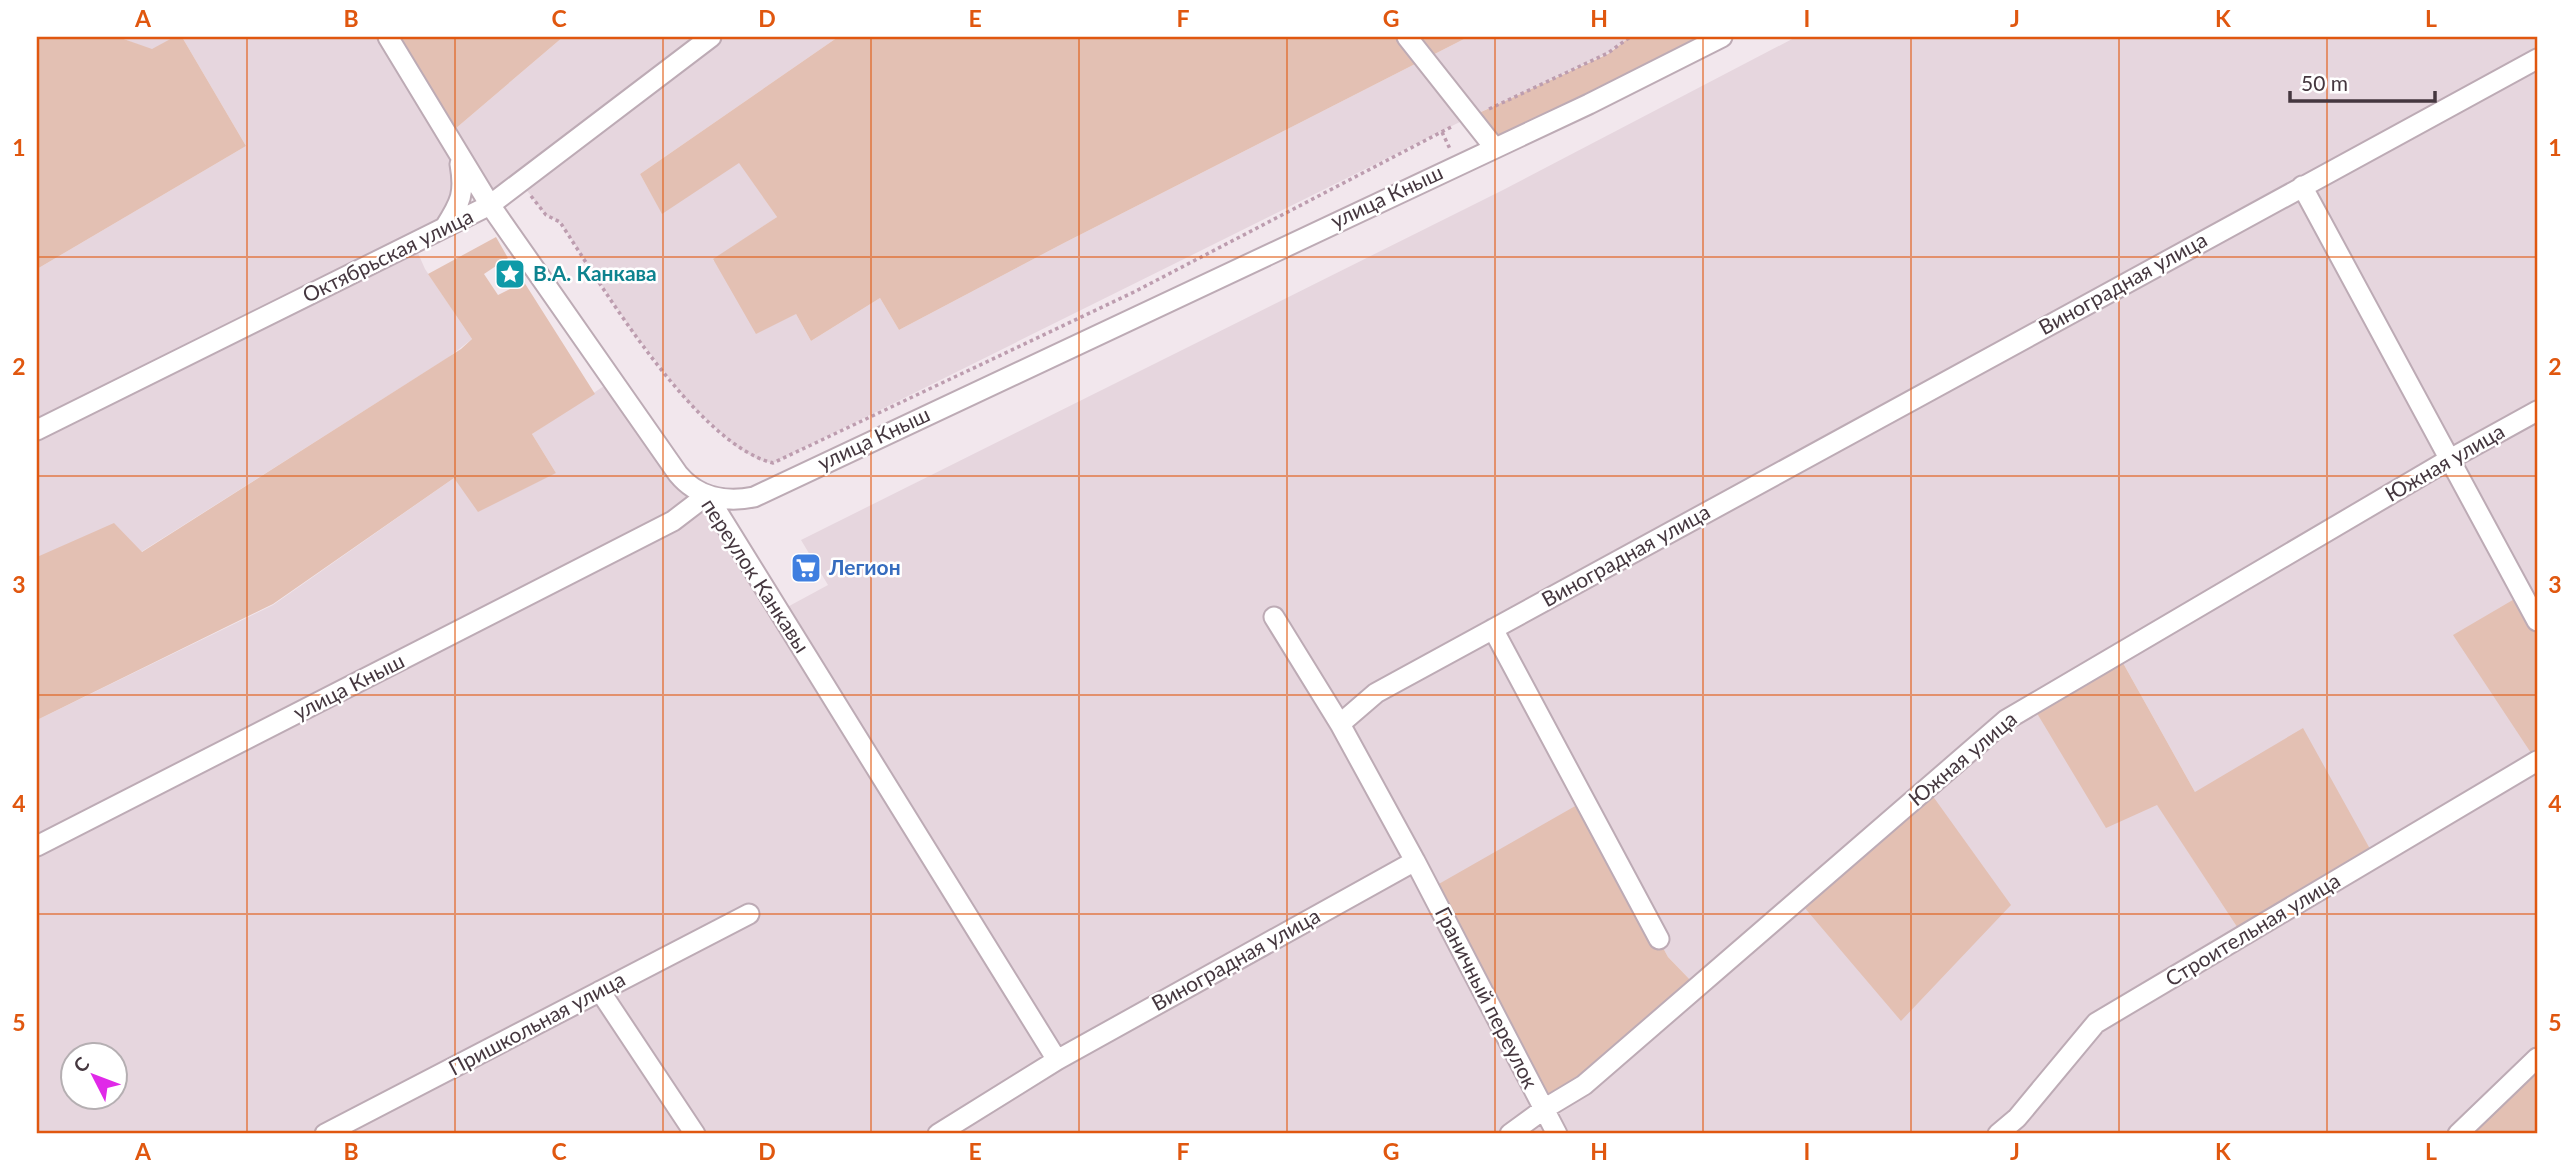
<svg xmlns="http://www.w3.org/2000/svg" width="2574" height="1171" font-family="Lato,sans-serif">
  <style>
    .residential { fill: #e6d6de; fill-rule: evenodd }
    .green { fill: #e3c0b3 }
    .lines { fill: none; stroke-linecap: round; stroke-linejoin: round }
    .minor-casing { stroke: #bdabb5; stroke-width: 23 }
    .path { stroke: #bd9daf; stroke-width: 3.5; stroke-dasharray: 3.5 3.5; stroke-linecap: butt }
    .minor { stroke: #fff; stroke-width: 19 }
    .grid { fill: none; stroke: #e0570f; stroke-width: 2; stroke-opacity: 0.55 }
    .labels { text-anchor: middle; stroke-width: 5; stroke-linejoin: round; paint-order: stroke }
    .street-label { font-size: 21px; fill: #45373f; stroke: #fff }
    .culture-label { font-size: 21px; font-weight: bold; fill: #0d838f; stroke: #fff; text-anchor: start }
    .shop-label { font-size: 21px; font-weight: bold; fill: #366cbe; stroke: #fff; text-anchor: start }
    .neatline { fill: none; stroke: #e0570f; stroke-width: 2.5 }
    .grid-label { font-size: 23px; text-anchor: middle; font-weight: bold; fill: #e0570f }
  </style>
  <rect width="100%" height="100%" fill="#f2e7ed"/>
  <path class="residential" d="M 118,37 L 174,37 L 152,50 Z
    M 182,37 L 388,37 L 448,135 L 563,37 L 838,37 L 640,174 L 662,213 L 739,162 L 777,217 L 713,260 L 796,314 L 811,341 L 880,298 L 899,330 L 1062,244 L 1468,37 L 1630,37 L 1608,53 L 1470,117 L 773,463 L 759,460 L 735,446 L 688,402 L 631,329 L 560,222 L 546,215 L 521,183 L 490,205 L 460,155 L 460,204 L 414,244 L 425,269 L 472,339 L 449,357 L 141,552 L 37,558 L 37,269 L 246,146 Z
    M 1796,37 L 2537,37 L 2537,1058 L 2458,1134 L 37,1134 L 37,720 L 273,605 L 454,478 L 556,473 L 532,434 L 613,380 L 780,611 L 828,585 L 801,540 L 1503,190 ZM 2118,654 L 2195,792 L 2243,936 L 2157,804 ZM 1584,801 L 1668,957 L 1697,987 L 1544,1109 ZM 74,1056 L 116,1056 L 116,1098 L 74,1098 Z"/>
  <path class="green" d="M 37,37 L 118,37 L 152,49 L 174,37 L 182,37 L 246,146 L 37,269 Z
    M 388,37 L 563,37 L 448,135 Z
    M 838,37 L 1468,37 L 1062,244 L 899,330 L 880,298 L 811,341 L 796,314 L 756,334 L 713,259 L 777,217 L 739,163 L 662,214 L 640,174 Z
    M 1630,37 L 1722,37 L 1494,147 L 1470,117 L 1608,54 Z
    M 496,237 L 508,258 L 484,274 L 498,295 L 524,282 L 595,394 L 532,434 L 556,473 L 478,512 L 454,478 L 273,604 L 37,720 L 37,557 L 114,523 L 142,552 L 461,349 L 472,339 L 428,274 Z
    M 2523,594 L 2537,621 L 2537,762 L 2453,635 Z
    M 2118,654 L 2195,792 L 2303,728 L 2375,858 L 2243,936 L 2157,805 L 2106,828 L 2032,705 Z
    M 1927,788 L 2011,905 L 1901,1021 L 1798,900 Z
    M 1584,801 L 1668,957 L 1697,987 L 1544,1109 L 1430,889 Z
    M 2537,1058 L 2537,1134 L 2458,1134 Z"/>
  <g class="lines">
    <g class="minor-casing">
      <path id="minor" d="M 388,37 L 490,205 L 678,474 C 697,497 725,503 754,497 L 1589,104 L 1722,37
        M 1407,37 L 1494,147
        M 2302,186 L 2537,621
        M 445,227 C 461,202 465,193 460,164
        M 37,430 L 490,205 L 711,37
        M 707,495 L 1057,1060
        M 1274,617 L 1340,724
        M 1493,629 L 1659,939
        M 37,846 L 673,521 L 707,495
        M 1415,861 L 1557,1134
        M 600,991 L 695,1134
        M 325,1134 L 749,914
        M 938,1134 L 1057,1060 L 1415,861 L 1340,724 L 1376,693 L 2537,59
        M 1510,1134 L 1544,1109 L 1584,1085 L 2006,720 L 2450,459 L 2537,411
        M 1998,1134 L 2017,1118 L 2096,1023 L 2537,761
        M 2458,1134 L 2537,1058"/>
    </g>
    <path class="path" d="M 1489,109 L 1608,53 L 1630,37
      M 1442,132 L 1450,149
      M 531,196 L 546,215 L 560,222 C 603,288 696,444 773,463 L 1134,292 L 1453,126"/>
    <use href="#minor" class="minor"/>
  </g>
  <path class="grid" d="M 247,37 L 247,1134M 455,37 L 455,1134M 663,37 L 663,1134M 871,37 L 871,1134M 1079,37 L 1079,1134M 1287,37 L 1287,1134M 1495,37 L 1495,1134M 1703,37 L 1703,1134M 1911,37 L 1911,1134M 2119,37 L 2119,1134M 2327,37 L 2327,1134M 37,257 L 2537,257M 37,476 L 2537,476M 37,695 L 2537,695M 37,914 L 2537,914"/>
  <defs>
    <g id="sight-square" transform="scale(1.575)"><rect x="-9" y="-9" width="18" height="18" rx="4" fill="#0f9aa8" stroke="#fff"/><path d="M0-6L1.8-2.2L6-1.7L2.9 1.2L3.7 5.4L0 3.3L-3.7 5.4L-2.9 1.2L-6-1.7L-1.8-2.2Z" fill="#fff"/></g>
    <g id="supermarket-square" transform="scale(1.575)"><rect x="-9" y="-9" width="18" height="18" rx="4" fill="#3f7fe0" stroke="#fff"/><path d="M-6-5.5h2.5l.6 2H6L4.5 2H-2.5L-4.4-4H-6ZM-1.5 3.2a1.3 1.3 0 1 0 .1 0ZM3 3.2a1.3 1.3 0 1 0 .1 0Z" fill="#fff"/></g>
  </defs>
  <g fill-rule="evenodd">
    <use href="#sight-square" x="510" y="274"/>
    <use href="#supermarket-square" x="806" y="568"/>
  </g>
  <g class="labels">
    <g class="street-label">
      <text transform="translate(1387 197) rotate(-25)" y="7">улица Кныш</text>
      <text transform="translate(388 256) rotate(-26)" y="7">Октябрьская улица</text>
      <text transform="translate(2123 284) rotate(-29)" y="7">Виноградная улица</text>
      <text transform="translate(874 439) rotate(-25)" y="7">улица Кныш</text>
      <text transform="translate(2445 463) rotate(-30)" y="7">Южная улица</text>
      <text transform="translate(1626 556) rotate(-29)" y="7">Виноградная улица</text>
      <text transform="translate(755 576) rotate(57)" y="7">переулок Канкавы</text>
      <text transform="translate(349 687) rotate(-27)" y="7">улица Кныш</text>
      <text transform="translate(1963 759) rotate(-40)" y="7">Южная улица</text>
      <text transform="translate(2253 930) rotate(-31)" y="7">Строительная улица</text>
      <text transform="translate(1236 960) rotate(-29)" y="7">Виноградная улица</text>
      <text transform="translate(1486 998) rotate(63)" y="7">Граничный переулок</text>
      <text transform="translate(537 1024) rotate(-28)" y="7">Пришкольная улица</text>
    </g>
    <g class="culture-label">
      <text x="533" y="281">В.А. Канкава</text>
    </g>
    <g class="shop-label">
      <text x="829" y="575">Легион</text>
    </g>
  </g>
  <rect width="2574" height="1171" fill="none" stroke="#ffffff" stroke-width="77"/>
  <g transform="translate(94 1076) rotate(312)"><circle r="33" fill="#ffffff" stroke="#b5afb2" stroke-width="2"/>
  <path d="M0-5L12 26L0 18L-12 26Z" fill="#e029e8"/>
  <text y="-10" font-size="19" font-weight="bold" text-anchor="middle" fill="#45373f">С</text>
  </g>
  <path d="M2290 91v10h145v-10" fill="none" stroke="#45373f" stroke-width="3.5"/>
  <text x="2301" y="91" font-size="21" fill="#45373f" stroke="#ffffff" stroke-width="5" paint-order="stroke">50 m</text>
  <rect x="38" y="38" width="2498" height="1094" class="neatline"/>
  <g class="grid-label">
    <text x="143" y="27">A</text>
    <text x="351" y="27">B</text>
    <text x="559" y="27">C</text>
    <text x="767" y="27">D</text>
    <text x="975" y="27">E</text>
    <text x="1183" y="27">F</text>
    <text x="1391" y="27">G</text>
    <text x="1599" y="27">H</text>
    <text x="1807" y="27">I</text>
    <text x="2015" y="27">J</text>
    <text x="2223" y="27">K</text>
    <text x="2431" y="27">L</text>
    <text x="19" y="156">1</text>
    <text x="2555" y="156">1</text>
    <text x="19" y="375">2</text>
    <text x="2555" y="375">2</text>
    <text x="19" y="593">3</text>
    <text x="2555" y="593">3</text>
    <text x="19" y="812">4</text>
    <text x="2555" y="812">4</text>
    <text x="19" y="1031">5</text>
    <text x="2555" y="1031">5</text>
    <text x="143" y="1160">A</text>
    <text x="351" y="1160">B</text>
    <text x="559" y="1160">C</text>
    <text x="767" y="1160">D</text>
    <text x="975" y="1160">E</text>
    <text x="1183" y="1160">F</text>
    <text x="1391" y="1160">G</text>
    <text x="1599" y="1160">H</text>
    <text x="1807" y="1160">I</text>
    <text x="2015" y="1160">J</text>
    <text x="2223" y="1160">K</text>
    <text x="2431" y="1160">L</text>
  </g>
</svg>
